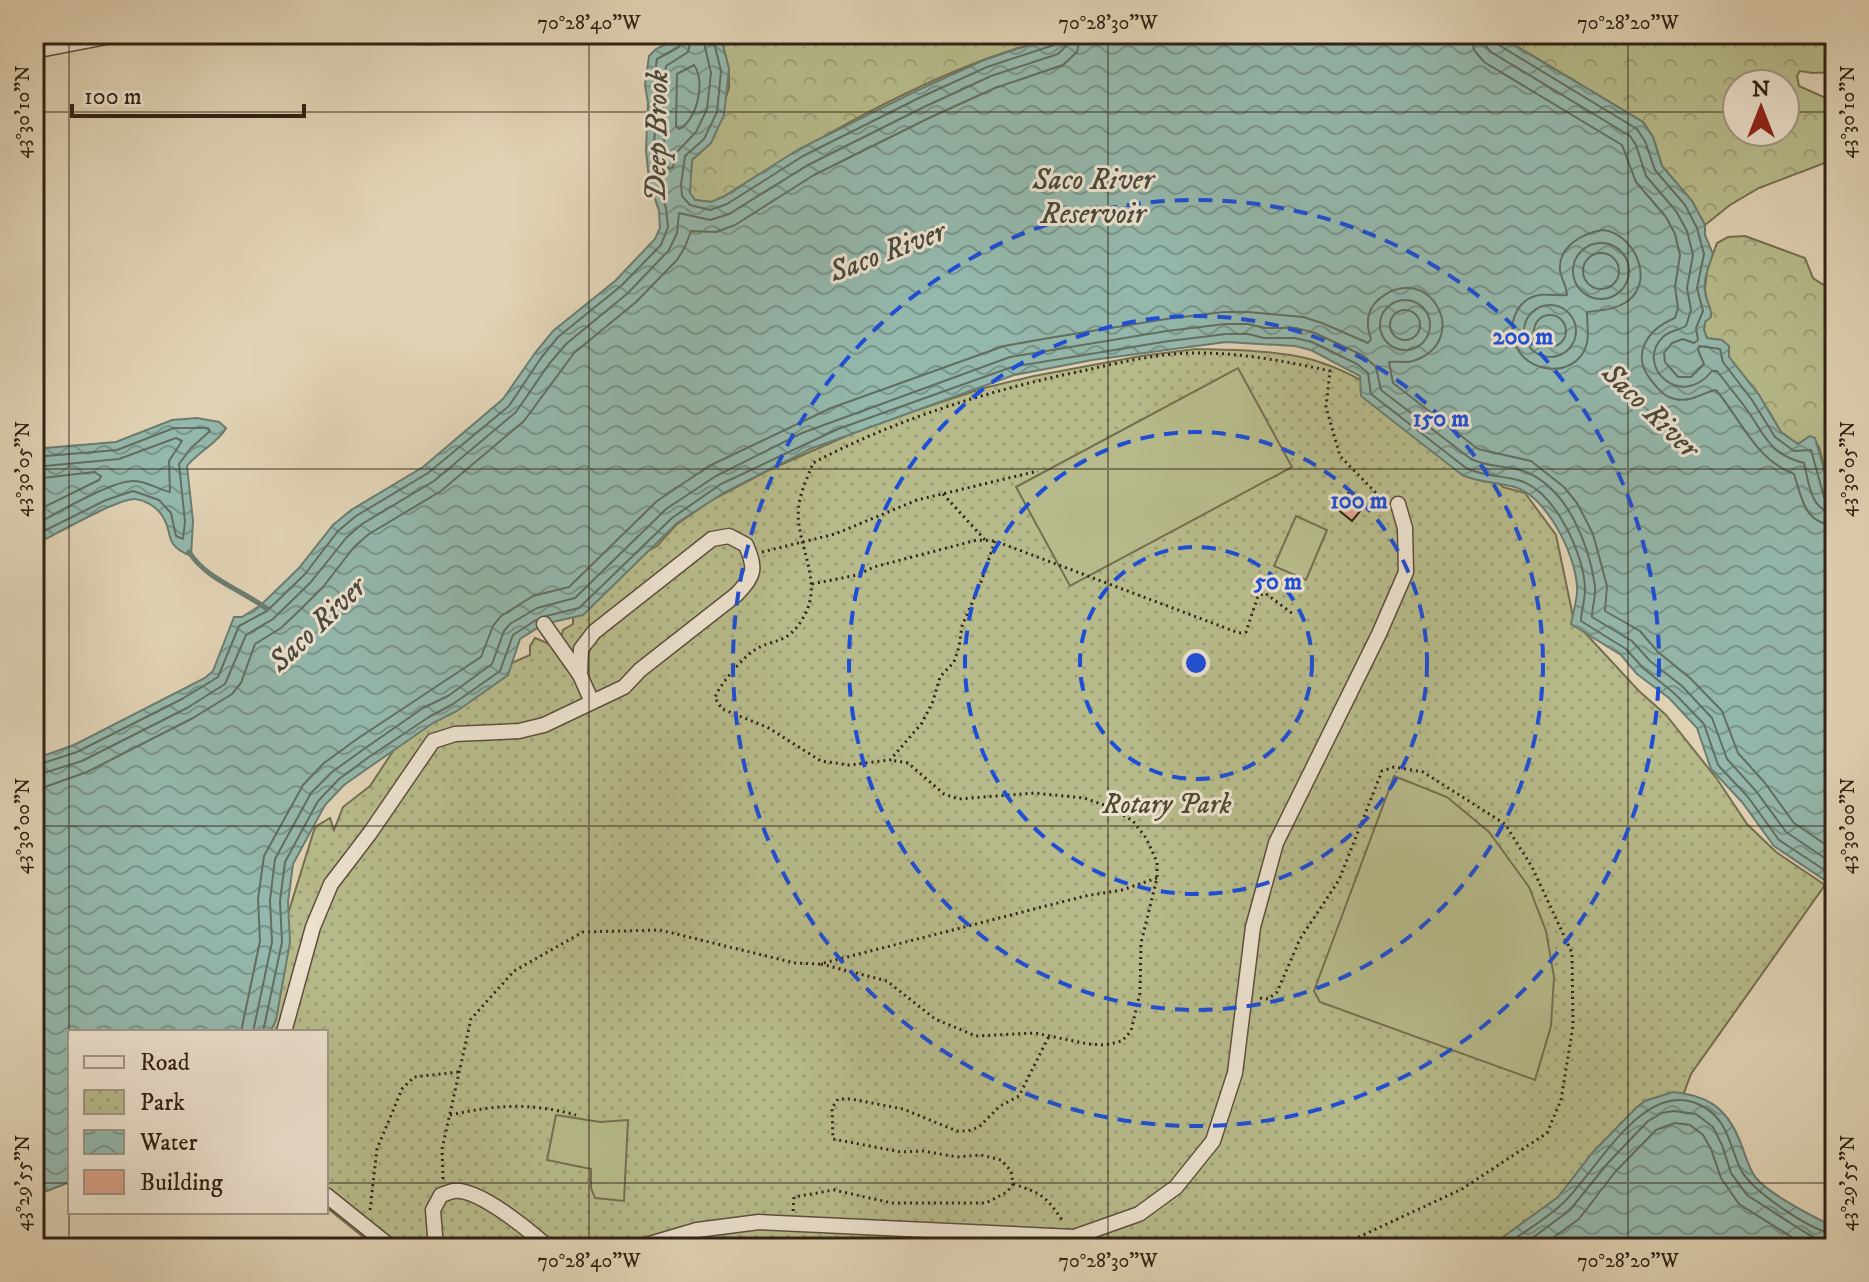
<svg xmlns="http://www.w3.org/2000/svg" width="1869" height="1282" font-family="'IM FELL DW Pica',serif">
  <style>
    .forest { fill: url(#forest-crowns); stroke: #746f50; stroke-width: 2; fill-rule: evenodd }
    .park { fill: url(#park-dots); stroke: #746f50; stroke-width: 2 }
    .garden { fill: #b7bb8b; stroke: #746f50; stroke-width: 2 }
    .water { fill: url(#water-waves); stroke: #6c7c70; stroke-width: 2 }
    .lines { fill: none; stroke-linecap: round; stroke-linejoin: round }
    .shore { stroke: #626e61; stroke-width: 2 }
    .stream { stroke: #6c7c70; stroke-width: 5 }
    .building { fill: #dca48b; stroke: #312316; stroke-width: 2 }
    .minor-casing { stroke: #5d4f3e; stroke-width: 17 }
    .path { stroke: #312316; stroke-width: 3; stroke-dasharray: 2 4; stroke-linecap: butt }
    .minor { stroke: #ece2cf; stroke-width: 14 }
    .ticks { fill: none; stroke: #312316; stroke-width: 2; stroke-opacity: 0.45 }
    .ring { fill: none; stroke: #1d4ed8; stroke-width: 4; stroke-dasharray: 14 10 }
    .labels { text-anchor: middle; stroke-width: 6; stroke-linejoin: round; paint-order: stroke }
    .park-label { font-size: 28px; font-style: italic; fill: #524933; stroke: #ece2cf }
    .water-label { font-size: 30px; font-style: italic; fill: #4a483c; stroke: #ece2cf }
    .centre { fill: #1d4ed8; stroke: #ece2cf; stroke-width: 4 }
    .ring-label { font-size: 24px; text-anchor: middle; font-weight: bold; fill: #1d4ed8; stroke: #ece2cf; stroke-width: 6; stroke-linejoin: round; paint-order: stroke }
    .neatline { fill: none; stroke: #312316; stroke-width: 3 }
    .ticks-label { font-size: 20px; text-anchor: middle; fill: #312316 }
  </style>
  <defs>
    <pattern id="forest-crowns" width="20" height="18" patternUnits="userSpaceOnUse" patternTransform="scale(2)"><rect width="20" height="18" fill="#b7bb8b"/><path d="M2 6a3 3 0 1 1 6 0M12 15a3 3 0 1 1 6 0" fill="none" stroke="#9ea077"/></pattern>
    <pattern id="park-dots" width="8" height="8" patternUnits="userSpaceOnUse" patternTransform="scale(2)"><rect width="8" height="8" fill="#b7bb8b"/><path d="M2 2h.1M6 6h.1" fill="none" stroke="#9ea077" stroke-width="1.8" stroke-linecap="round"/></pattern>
    <pattern id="water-waves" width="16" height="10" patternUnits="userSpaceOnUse" patternTransform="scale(2)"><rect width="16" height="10" fill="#94b8ac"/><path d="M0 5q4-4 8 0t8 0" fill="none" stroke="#79958b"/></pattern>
  </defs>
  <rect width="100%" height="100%" fill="#e1d3b5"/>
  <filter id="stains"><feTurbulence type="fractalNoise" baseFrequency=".0025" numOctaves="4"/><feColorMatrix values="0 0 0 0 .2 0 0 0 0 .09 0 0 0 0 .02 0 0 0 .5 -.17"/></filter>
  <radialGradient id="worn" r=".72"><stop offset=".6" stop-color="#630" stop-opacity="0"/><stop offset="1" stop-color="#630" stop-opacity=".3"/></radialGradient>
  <path class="forest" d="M 740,34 L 1062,34 C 1037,42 1011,50 986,59 C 895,93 804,146 723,197 L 711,202 L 695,200 L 689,193 L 692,160 L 711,143 L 729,88 L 729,69 L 722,42 Z
    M 1496,34 L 1835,34 L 1835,72 L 1813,73 L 1800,71 L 1797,76 L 1799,86 L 1826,98 L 1832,108 L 1835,159 L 1759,188 L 1730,205 L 1705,225 L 1692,201 L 1662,166 L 1653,137 L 1643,122 ZM 1737,84 L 1785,84 L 1785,132 L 1737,132 Z
    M 1745,236 L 1805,258 L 1813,278 L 1822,284 L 1835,288 L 1835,508 L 1819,447 L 1810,436 L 1798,444 L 1781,432 L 1759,395 L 1729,357 L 1721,340 L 1707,338 L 1704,330 L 1707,301 L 1705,289 L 1707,270 L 1717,243 L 1728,237 Z"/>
  <path class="park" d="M 1196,349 C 1230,350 1267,350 1301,357 C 1376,373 1444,440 1503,487 L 1525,493 L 1556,535 L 1574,621 L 1639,691 L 1666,715 L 1717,779 L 1747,824 L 1776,852 L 1825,885 L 1691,1074 L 1633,1230 L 1620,1248 L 377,1248 L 326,1207 L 326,1032 L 269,1032 L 283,930 L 315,827 L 330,818 L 334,830 L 343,807 L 370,786 L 401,739 L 507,665 L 530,655 L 530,646 L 535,638 L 552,645 L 561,638 L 563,630 L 573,624 L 573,617 L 616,568 L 657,546 L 676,525 L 710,501 L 769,470 L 869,426 L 984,388 L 1034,376 L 1141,356 Z"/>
  <path class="garden" d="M 1238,368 L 1292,467 L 1070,586 L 1016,487 Z
    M 1296,516 L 1327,530 L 1306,580 L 1274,566 Z
    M 1394,776 L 1447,797 L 1489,832 L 1529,887 L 1546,931 L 1554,977 L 1551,1026 L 1535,1080 L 1320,1002 L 1314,991 Z
    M 556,1115 L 600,1122 L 628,1120 L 624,1201 L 595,1198 L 591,1188 L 591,1169 L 547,1160 Z"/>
  <path class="water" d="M 675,34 L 720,34 L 729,69 L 724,115 L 711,143 L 692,160 L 690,193 L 695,200 L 711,202 L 723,197 L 799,149 L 916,91 L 984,60 L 1062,34 L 1496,34 L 1643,122 L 1653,137 L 1662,166 L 1692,201 L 1705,225 L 1705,235 L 1713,254 C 1708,268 1702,282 1706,297 C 1708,304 1712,309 1711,317 L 1705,322 L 1704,330 L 1707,338 L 1722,340 L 1729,346 L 1729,357 L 1759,395 L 1781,432 L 1798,444 L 1810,436 L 1815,438 L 1835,508 L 1835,887 L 1774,846 L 1742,802 L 1711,769 L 1697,728 L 1669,698 L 1637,674 L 1621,655 L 1571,624 C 1573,614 1576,603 1577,593 C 1579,561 1549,499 1517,488 C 1498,482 1480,483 1462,475 L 1361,396 L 1360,376 L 1311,350 L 1295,346 L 1226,342 L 1092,360 L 1014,375 L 810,449 L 725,492 L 677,523 L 583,615 L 544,624 L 520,639 L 508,675 L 457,711 L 433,723 L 374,764 L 344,785 L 325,805 L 293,864 L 288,902 L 290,942 L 276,1020 L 270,1032 L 70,1032 L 70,1182 L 34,1196 L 34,759 L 74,745 L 205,678 L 213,671 L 234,617 L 242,617 L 261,605 L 299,568 L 333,525 L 351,510 L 423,467 L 503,399 L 535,353 L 553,331 L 615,281 L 655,239 L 660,228 L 659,211 L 649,180 L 646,150 L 648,103 L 645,85 L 649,56 L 656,49 L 673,41 Z
    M 197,418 L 219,422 L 226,428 C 220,441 197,453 187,466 L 193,521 L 191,556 C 161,544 175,532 161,514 C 155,506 145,500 135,499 C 118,498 53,536 34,545 L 34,449 L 116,442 L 172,420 Z
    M 1673,1092 C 1706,1095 1726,1107 1739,1139 C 1745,1152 1747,1166 1756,1178 C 1769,1194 1815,1218 1835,1227 L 1835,1248 L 1498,1248 L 1499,1240 L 1558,1197 L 1593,1152 L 1636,1108 L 1645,1101 Z"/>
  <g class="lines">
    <path class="shore" d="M 692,34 L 688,52 L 666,66 C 663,83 661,157 669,169 L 673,167 L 677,152 L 696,132 L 707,109 L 711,73 L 702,34
      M 712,34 L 721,71 L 717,112 L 704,139 L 685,156 L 681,185 L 682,196 L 690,205 L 710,210 L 727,204 L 803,156 L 919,98 L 987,67 L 1054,45 L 1058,40 L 1059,34
      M 1471,34 L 1474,50 L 1484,62 L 1622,145 L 1636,182 L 1666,217 L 1675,234 L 1680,255 L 1675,287 L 1678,308 L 1675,318 C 1648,329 1630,354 1651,380 C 1658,389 1664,397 1675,399 C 1691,403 1703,392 1716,390 C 1742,421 1755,459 1794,474 C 1802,498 1804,524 1835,525
      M 1483,34 L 1485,45 L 1491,52 L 1630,136 L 1636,145 L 1646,176 L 1676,211 L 1687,231 L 1693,255 L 1687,288 L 1691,310 L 1686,326 C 1679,330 1669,331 1663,337 C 1634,365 1680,411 1712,371 L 1717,371 C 1726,383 1736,395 1745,407 C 1765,434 1768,454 1804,463 C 1809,483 1810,511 1835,513
      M 1493,34 L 1497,44 L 1637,129 L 1645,141 L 1655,170 L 1685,205 L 1697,228 L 1704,254 L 1697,288 L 1703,311 L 1696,328 L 1698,340 L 1694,343 L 1683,339 L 1672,343 L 1664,353 L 1665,362 L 1678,377 L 1691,377 L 1704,364 L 1698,350 L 1699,346 L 1720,349 L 1723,362 L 1752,400 L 1775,437 L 1794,451 L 1811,450 L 1824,497 L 1829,502 L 1835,503
      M 694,65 C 706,81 697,121 679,129 L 676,126 L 677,74 Z
      M 1603,230 C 1633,233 1656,279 1628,301 C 1615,310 1602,310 1587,312 C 1587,322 1589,333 1587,343 C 1577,385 1506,374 1513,322 C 1515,312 1521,303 1530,298 C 1542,292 1555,296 1567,295 C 1567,286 1561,279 1560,270 C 1558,247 1582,233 1603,230 Z
      M1573 271a28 28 0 1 1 56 0a28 28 0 1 1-56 0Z
      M1583 271a18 18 0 1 1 36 0a18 18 0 1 1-36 0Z
      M1380 325a25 25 0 1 1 50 0a25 25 0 1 1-50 0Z
      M1524 331a26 26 0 1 1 52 0a26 26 0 1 1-52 0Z
      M1390 325a15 15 0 1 1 30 0a15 15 0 1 1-30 0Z
      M1534 331a16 16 0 1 1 32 0a16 16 0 1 1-32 0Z
      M 34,457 L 117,450 L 174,428 L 208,428 L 210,431 L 191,448 L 179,464 L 185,522 L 183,539 L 176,536 L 171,513 L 159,500 L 133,491 L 106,500 L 34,536
      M 34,467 L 119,459 L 176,438 L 182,441 L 169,461 L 170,492 C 159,490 147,481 134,481 C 112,480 56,514 34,525
      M 34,479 L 94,472 L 101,476 L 99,480 L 34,512
      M 546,616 L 579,608 L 672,518 L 721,484 L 838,429 L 1012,367 L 1169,341 L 1226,334 L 1248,334 L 1264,338 L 1295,338 L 1312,342 L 1357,364 L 1368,373 L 1371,394 L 1466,468 C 1484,477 1503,475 1521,481 C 1556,493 1585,556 1585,590 C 1585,601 1581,611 1581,621 L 1626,649 L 1643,668 L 1674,693 L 1704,724 L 1718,765 L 1748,797 L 1779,840 L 1835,877
      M 34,766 L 77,752 L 182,699 L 218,677 L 239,626 L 267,611 L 305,574 L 338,531 L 356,516 L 428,473 L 509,406 L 541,358 L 558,337 L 621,286 L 661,245 L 668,227 L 666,208 L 657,179 L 654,150 L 656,103 L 653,85 L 657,59 L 679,47 L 682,34
      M 34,776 L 82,761 L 187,708 L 225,684 L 246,635 L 273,619 L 311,582 L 346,538 L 362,524 L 434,481 L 516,412 L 549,364 L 566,344 L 628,293 L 669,250 L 677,233 L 679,213 L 710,220 L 729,214 L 808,165 L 924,107 L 991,76 L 1058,54 L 1066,46 L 1069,34
      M 34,788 L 45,787 L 87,772 L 193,718 L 232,694 L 241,683 L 255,644 L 281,628 L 302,608 L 323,587 L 354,547 L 369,534 L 441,491 L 524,421 L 574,353 L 636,302 L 677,260 L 685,247 L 691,231 L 716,232 L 735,225 L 814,175 L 929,118 L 995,88 L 1063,65 L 1077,52 L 1081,34
      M 241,1032 L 260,941 L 258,899 L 264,856 L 303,785 L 324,763 L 357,739 L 481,657 L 493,626 L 501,616 L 533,596 L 569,587 L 657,501 L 709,466 L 831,408 L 1004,346 L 1049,338 L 1166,319 L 1224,312 L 1248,312 L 1303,317 L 1322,323 L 1368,343 L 1371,339 C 1366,325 1366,310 1379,299 C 1429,258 1474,341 1413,361 C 1405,363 1397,361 1389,362 L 1393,383 L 1478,449 L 1531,461 L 1564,487 L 1577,503 L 1593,534 L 1607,586 L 1605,611 L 1640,631 L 1658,652 L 1690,678 L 1722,711 L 1738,753 L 1765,783 L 1794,823 L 1835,851
      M 253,1032 L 272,942 L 270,900 L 275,859 L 311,793 L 332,772 L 364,749 L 423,708 L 448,696 L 492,664 L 504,631 L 510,624 L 537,608 L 575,598 L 666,509 L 716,476 L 802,433 L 1010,357 L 1167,331 L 1225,324 L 1248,324 L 1265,328 L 1296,328 L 1315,333 L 1364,356 L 1376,367 L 1381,390 L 1471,459 C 1489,468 1508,465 1526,472 C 1568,489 1589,545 1595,586 C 1596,596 1592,607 1592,617 L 1632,641 L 1650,661 L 1682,686 L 1712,718 L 1727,759 L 1756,791 L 1786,832 L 1835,865
      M 263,1032 L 282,942 L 280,901 L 285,862 L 318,801 L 339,779 L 369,757 L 429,717 L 453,704 L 500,671 L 513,635 L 536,620
      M 1506,1248 L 1508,1243 C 1526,1231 1546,1219 1562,1204 C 1596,1173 1643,1077 1700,1105 C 1729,1119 1729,1146 1741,1170 C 1752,1191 1812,1232 1835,1234
      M 1519,1248 L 1570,1210 L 1607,1164 L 1648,1121 L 1662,1113 L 1674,1111 L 1696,1114 L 1713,1127 L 1722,1145 L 1731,1173 L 1747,1195 L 1806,1233 L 1825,1243 L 1835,1244
      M 1539,1248 L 1579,1219 L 1615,1172 L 1656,1130 L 1675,1123 L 1690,1125 L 1703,1135 L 1711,1149 L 1721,1178 L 1739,1204 L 1809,1248"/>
    <path class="stream" d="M 189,552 C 207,580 241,589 267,609"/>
  </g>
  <path class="building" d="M 1350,491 L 1366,504 L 1352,521 L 1336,508 Z"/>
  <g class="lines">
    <g class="minor-casing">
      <path id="minor" d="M 334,34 L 428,37 L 516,34
        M 34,51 L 122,34
        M 544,624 L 580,675 L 592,702
        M 284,1032 L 313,927 L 331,884 L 370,833 L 433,741 L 455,734 L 519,731 L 544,725 L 624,687 L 640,670 L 737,594 C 755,575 756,569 746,545 L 729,536 L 712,539 L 594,632 L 581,649 L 580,675
        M 326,1195 L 392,1248
        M 436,1248 L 433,1210 L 441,1195 C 445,1194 449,1192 453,1191 C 478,1187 531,1232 549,1248
        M 636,1248 L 697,1230 L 759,1222 L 1074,1237 L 1139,1214 L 1176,1187 L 1213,1141 L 1235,1073 L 1253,927 L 1276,843 L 1379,634 L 1406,572 L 1405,528 L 1398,504"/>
    </g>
    <path class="path" d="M 943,494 L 986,541
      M 995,541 L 981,582 L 962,626 L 959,647 L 954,662 L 940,677 L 933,701 L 922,723 L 890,760 L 849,765 L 821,761 L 767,727 L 722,709 L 715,698 C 718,686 743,658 753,651 C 774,637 787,646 803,618 C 826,580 793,543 799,504 C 801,491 808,476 813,463 C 896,419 990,390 1082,371 C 1117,363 1155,354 1191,353 C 1237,352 1285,361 1330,371 L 1326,407 L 1340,456 L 1377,494 L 1387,499
      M 762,552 L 835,534 L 917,500 L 1038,471
      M 812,584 L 857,575 L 874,567 L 977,540 L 995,541 L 1239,633 L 1246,632 L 1258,596 L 1265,593 L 1293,614
      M 821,964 L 887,981 L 935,1019 L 976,1036 L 1035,1033 L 1088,1044 L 1105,1045 L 1122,1041 L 1131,1031 L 1140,993 L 1141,943 L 1157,878 L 1157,862 L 1146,838 L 1133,821 L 1110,807 L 1084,798 L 1034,793 L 958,799 L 944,794 L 908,763 L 890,760
      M 1260,998 L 1268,999 L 1277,992 L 1300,939 L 1339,880 L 1382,771 L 1394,767 L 1423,772 L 1505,824 L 1532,867 L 1572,953 L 1573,1026 L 1561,1100 L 1547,1133 L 1462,1189 L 1335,1248
      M 450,1115 C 497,1105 528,1102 576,1115
      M 443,1179 L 442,1149 L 471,1019 L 514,971 L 583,932 L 660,930 L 795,963 L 820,964 L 1085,896 L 1122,890 L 1157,878
      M 1013,1184 C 1041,1193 1046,1196 1062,1220
      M 370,1210 L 377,1149 L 402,1089 L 414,1077 L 458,1072
      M 793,1211 L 794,1197 L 834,1190 L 892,1203 L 986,1203 L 1007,1192 L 1013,1184 L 1011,1171 L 1001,1160 L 981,1155 L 957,1157 L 923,1151 L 901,1152 L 833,1139 L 832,1108 L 838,1099 L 851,1099 L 903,1109 L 957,1131 L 968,1131 L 979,1127 L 1000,1106 L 1019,1096 L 1049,1036
      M 791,1248 L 791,1239"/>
    <use href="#minor" class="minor"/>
  </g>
  <path class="ticks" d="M 69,34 L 69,1248M 589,34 L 589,1248M 1108,34 L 1108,1248M 1628,34 L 1628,1248M 34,112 L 1737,112M 1785,112 L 1835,112M 34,469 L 1835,469M 34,826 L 1835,826M 34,1183 L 70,1183M 326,1183 L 1835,1183"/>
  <g class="ring">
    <circle cx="1196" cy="663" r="116"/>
    <circle cx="1196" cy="663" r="231"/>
    <circle cx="1196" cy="663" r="347"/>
    <circle cx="1196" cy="663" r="463"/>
  </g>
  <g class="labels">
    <g class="park-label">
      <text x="1167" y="813">Rotary Park</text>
    </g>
    <g class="water-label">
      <text transform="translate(656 136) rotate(-89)" y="10">Deep Brook</text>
      <text x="1093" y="189">Saco River<tspan x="1093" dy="34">Reservoir</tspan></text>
      <text transform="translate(887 251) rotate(-21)" y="10">Saco River</text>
      <text transform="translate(1651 410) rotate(44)" y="10">Saco River</text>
      <text transform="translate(317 624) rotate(-44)" y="10">Saco River</text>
    </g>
  </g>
  <circle cx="1196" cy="663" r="12" class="centre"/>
  <g class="ring-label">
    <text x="1523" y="344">200 m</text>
    <text x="1441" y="426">150 m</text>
    <text x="1359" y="508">100 m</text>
    <text x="1278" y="589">50 m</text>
  </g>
  <rect width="1869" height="1282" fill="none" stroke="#e1d3b5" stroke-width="88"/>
  <rect x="68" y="1030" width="260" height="184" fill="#ece2cf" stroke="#a19685" stroke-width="2"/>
  <rect x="84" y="1056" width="40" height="12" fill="#ece2cf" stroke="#a19685" stroke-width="2"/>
  <text x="140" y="1070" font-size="24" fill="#312316">Road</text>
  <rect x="84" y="1090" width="40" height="24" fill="url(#park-dots)" stroke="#a19685" stroke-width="2"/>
  <text x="140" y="1110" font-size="24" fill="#312316">Park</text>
  <rect x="84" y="1130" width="40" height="24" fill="url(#water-waves)" stroke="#a19685" stroke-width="2"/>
  <text x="140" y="1150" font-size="24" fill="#312316">Water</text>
  <rect x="84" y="1170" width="40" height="24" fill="#dca48b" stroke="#a19685" stroke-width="2"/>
  <text x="140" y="1190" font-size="24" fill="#312316">Building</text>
  <g transform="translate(1761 108)"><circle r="38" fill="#ece2cf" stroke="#a19685" stroke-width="2"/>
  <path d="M0-6L14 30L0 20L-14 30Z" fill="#8f2418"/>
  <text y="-12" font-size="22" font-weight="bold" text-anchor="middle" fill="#312316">N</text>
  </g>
  <path d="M72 104v12h232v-12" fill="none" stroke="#312316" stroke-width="4"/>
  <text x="84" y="104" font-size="24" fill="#312316" stroke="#ece2cf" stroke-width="6" paint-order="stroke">100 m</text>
  <rect x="44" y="44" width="1781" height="1194" class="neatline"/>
  <g class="ticks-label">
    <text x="589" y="29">70°28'40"W</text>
    <text x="1108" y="29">70°28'30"W</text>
    <text x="1628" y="29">70°28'20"W</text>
    <text transform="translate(22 112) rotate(-90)" y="7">43°30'10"N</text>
    <text transform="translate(1847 112) rotate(-90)" y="7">43°30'10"N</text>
    <text transform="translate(22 469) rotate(-90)" y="7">43°30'05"N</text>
    <text transform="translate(1847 469) rotate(-90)" y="7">43°30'05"N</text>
    <text transform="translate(22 826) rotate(-90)" y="7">43°30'00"N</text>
    <text transform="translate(1847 826) rotate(-90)" y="7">43°30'00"N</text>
    <text transform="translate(22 1183) rotate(-90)" y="7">43°29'55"N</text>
    <text transform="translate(1847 1183) rotate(-90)" y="7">43°29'55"N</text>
    <text x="589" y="1267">70°28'40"W</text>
    <text x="1108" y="1267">70°28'30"W</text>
    <text x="1628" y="1267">70°28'20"W</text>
  </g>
  <rect width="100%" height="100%" filter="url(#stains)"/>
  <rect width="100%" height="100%" fill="url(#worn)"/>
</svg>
